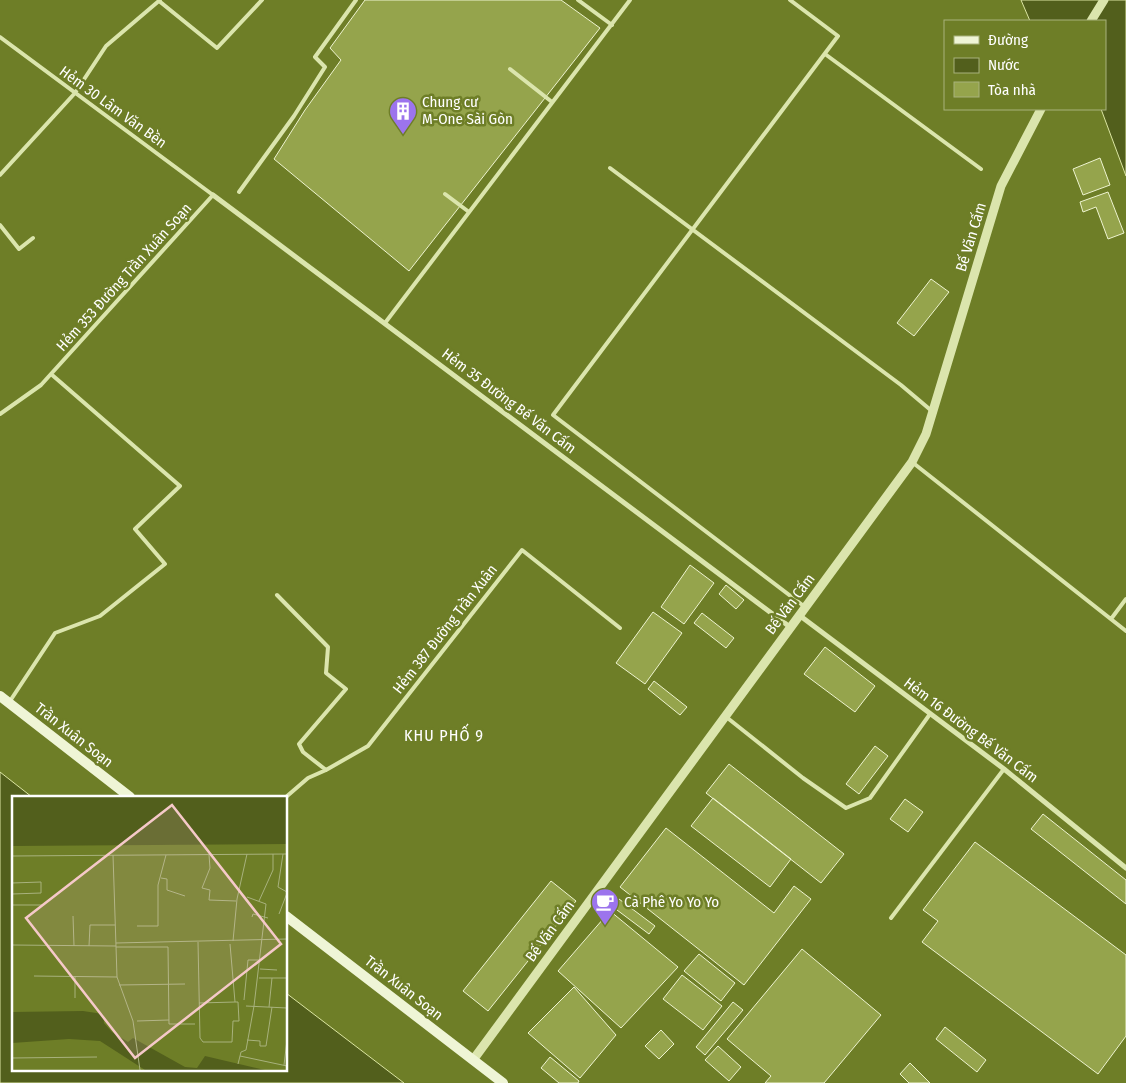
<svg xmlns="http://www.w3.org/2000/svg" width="1126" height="1083" font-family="'Fira Sans Condensed',sans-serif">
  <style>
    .water { fill: #525f1c; stroke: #dbe5a2 }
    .building { fill: #95a44c; stroke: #eef4d0 }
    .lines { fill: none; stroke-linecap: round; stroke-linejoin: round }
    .service { stroke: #dbe5ad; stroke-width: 4 }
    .minor { stroke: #dbe5ad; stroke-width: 5 }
    .tertiary { stroke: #dbe5ad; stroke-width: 9 }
    .secondary { stroke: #eff5d6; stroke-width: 10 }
    .labels { text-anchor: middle; stroke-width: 5; stroke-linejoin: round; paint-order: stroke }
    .poi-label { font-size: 15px; fill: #fff; stroke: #6e7e27; text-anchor: start }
    .street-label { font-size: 15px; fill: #fff; stroke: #6e7e27 }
    .neighbourhood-label { font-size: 16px; letter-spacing: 1px; fill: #fff; stroke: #6e7e27 }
    .inset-road { fill: none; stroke: #a8b27d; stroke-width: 1 }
    .view { fill: #f5c9c9; fill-opacity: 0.15; stroke: #f5c9c9; stroke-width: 2.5 }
    .inset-edge { fill: none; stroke: #fff; stroke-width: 2.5 }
  </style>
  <rect width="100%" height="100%" fill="#6e7e27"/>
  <path class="water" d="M 1021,0 L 1126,0 L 1126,176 L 1101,109 L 1105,109 L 1105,21 L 1030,21 Z
    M 0,772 L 32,797 L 14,797 L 14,1069 L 286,1069 L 286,993 L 404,1083 L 0,1083 Z"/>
  <path class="building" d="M 365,0 L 561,0 L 600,28 L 409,271 L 274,159 L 305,110 L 341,60 L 330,48 Z
    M 1100,158 L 1110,185 L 1083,195 L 1073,169 Z
    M 1108,192 L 1124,233 L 1108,239 L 1096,207 L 1083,212 L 1080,202 Z
    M 931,279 L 949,292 L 914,336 L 897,323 Z
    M 690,565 L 714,583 L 684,624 L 661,607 Z
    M 726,585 L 744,600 L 736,609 L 719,594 Z
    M 653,612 L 682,633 L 645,684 L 616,663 Z
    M 702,613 L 734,638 L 726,648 L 694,623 Z
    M 825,647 L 875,686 L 855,712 L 804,674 Z
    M 654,681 L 687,707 L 680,715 L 648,689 Z
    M 875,746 L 888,756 L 859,794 L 846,784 Z
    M 729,764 L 844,854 L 821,883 L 706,793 Z
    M 713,798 L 791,859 L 770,887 L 691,826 Z
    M 905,799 L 923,812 L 908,832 L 890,819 Z
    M 1043,814 L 1126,880 L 1126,904 L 1031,829 Z
    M 666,828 L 774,913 L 794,886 L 811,899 L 744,985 L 620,887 Z
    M 975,842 L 1126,955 L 1126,1036 L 1098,1074 L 922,942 L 938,921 L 923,910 Z
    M 551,881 L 576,901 L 488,1011 L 463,991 Z
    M 619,899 L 655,926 L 649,934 L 613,907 Z
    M 610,911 L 678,967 L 621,1028 L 558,971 Z
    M 802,949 L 881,1015 L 824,1083 L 765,1083 L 771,1076 L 727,1039 Z
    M 699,954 L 735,983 L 721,1001 L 684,971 Z
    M 682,975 L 722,1006 L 703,1030 L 663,999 Z
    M 574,987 L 616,1035 L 580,1078 L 528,1033 Z
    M 733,1002 L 743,1010 L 705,1055 L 696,1047 Z
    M 945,1027 L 986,1060 L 977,1072 L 936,1039 Z
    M 661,1030 L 674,1044 L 659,1059 L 645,1046 Z
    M 718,1046 L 741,1067 L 729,1081 L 705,1060 Z
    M 550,1057 L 579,1081 L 578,1083 L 559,1083 L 541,1068 Z
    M 910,1063 L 930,1083 L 909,1083 L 900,1074 Z"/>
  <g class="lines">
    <path class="service" d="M 578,0 L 612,25
      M 790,0 L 838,36 L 553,415 L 805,607
      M 159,1 L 217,48 L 262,0
      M 0,37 L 213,195 L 41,385 L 0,414
      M 825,54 L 981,169
      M 510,69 L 552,102
      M 610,168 L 901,385 L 933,412
      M 0,175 L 75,93 L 106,46 L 160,0
      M 239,192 L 294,116 L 325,67 L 315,57 L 356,0
      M 445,194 L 469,212
      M 0,225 L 19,249 L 33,238
      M 385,323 L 630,0
      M 912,462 L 1126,631
      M 277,595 L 328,647 L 326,673 L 346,689 L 299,744 L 303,752 L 326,770
      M 1111,619 L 1126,599
      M 10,701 L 55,633 L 100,616 L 165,564 L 135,529 L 180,486 L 51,374
      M 725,716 L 803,778 L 846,808 L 870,798 L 930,714
      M 286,797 L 308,778 L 326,770 L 368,746 L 522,550 L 620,628
      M 891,918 L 1004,769"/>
    <path class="minor" d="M 213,195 L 790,627
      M 799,615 L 1004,769 L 1126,868"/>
    <path class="tertiary" d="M 1091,21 L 1104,0
      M 473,1060 L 912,462 L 926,434 L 1001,186 L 1041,109"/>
    <path class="secondary" d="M 0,696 L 130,797
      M 286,916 L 503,1083"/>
  </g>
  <defs>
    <g id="building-pin" transform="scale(1.4375)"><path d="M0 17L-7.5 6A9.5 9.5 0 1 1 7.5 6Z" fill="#9c74ed" stroke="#6e7e27"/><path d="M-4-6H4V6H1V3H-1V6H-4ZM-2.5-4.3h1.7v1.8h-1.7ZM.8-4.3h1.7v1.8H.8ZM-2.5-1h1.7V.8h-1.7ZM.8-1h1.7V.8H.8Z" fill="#fff"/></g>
    <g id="cafe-pin" transform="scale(1.4375)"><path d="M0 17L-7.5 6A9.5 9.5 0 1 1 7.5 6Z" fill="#9c74ed" stroke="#6e7e27"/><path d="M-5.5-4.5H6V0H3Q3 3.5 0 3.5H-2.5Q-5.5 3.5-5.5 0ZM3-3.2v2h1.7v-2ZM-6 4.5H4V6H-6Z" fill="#fff"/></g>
  </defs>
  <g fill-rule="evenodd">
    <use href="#building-pin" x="403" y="111"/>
    <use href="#cafe-pin" x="605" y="902"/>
  </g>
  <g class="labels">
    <g class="poi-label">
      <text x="422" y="107">Chung cư<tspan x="422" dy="17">M-One Sài Gòn</tspan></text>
      <text x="624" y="907">Cà Phê Yo Yo Yo</text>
    </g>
    <g class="street-label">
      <text transform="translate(113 107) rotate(36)" y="5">Hẻm 30 Lâm Văn Bền</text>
      <text transform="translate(971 237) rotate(-73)" y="5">Bế Văn Cấm</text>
      <text transform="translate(124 277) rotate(-48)" y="5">Hẻm 353 Đường Trần Xuân Soạn</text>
      <text transform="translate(509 401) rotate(37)" y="5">Hẻm 35 Đường Bế Văn Cấm</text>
      <text transform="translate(790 604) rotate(-53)" y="5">Bế Văn Cấm</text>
      <text transform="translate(445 629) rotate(-52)" y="5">Hẻm 387 Đường Trần Xuân</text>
      <text transform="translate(971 730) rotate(37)" y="5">Hẻm 16 Đường Bế Văn Cấm</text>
      <text transform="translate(74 735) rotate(38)" y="5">Trần Xuân Soạn</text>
      <text transform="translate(550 931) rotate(-54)" y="5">Bế Văn Cấm</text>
      <text transform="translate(404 988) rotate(38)" y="5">Trần Xuân Soạn</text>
    </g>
    <g class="neighbourhood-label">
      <text x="444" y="741">KHU PHỐ 9</text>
    </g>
  </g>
  <g transform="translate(12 796)">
    <rect width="275" height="275" fill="#6e7e27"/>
    <path d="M 0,1 L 275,1 L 275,48 L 0,50 ZM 71,215 L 91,218 L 92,227 L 100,236 L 116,246 L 121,242 L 173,271 L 185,272 L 193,260 L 253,274 L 133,274 L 88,245 L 57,243 L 0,247 L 0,216 Z" fill="#525f1c"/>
    <path class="inset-road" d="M 271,58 L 266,91 L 275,96M 101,59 L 105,181 L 121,225 L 128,274M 197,59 L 198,72 L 190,92 L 198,94 L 197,104 L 224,105M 0,60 L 275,58M 149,82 L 155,83 L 155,94 L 173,100M 0,87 L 29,86 L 29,97 L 0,98M 247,105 L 261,74 L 261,58M 0,109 L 30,109M 267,118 L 275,97M 61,120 L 62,150M 240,121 L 241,118 L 256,122M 125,130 L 146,130 L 146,89 L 154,59M 221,145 L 225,103 L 235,58M 186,146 L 188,242 L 191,246 L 220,246 L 221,225 L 227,225 L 226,206 L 223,206M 104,147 L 275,143M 0,149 L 104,150M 77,150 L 78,129 L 103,129M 104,151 L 156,151 L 157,228 L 183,228M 248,173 L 265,174M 22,180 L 105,181M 63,180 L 63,202M 247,182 L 275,182M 107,189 L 173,188M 232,204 L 236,164 L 248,164M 187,207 L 223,206 L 218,148M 234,210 L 275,212M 257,211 L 260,182M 125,225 L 157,224M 235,244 L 248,245 L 248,250 L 254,250 L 260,211M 228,260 L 275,270M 0,262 L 85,261M 226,268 L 229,256 L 234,254 L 242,210 L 254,108 L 235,101M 272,269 L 275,244"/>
    <path class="view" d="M 160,9 L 269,148 L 123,262 L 14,122 Z"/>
    <rect width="275" height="275" class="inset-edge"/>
  </g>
  <rect x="944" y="20" width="162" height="90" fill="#6e7e27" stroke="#a8b27d"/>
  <rect x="954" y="36" width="25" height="8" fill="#eff5d6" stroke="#a8b27d"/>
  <text x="988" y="45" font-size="15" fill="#ffffff">Đường</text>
  <rect x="954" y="58" width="25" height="15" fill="#525f1c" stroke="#a8b27d"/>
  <text x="988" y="70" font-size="15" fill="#ffffff">Nước</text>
  <rect x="954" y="82" width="25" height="15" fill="#95a44c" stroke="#a8b27d"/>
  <text x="988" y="95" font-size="15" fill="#ffffff">Tòa nhà</text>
</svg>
